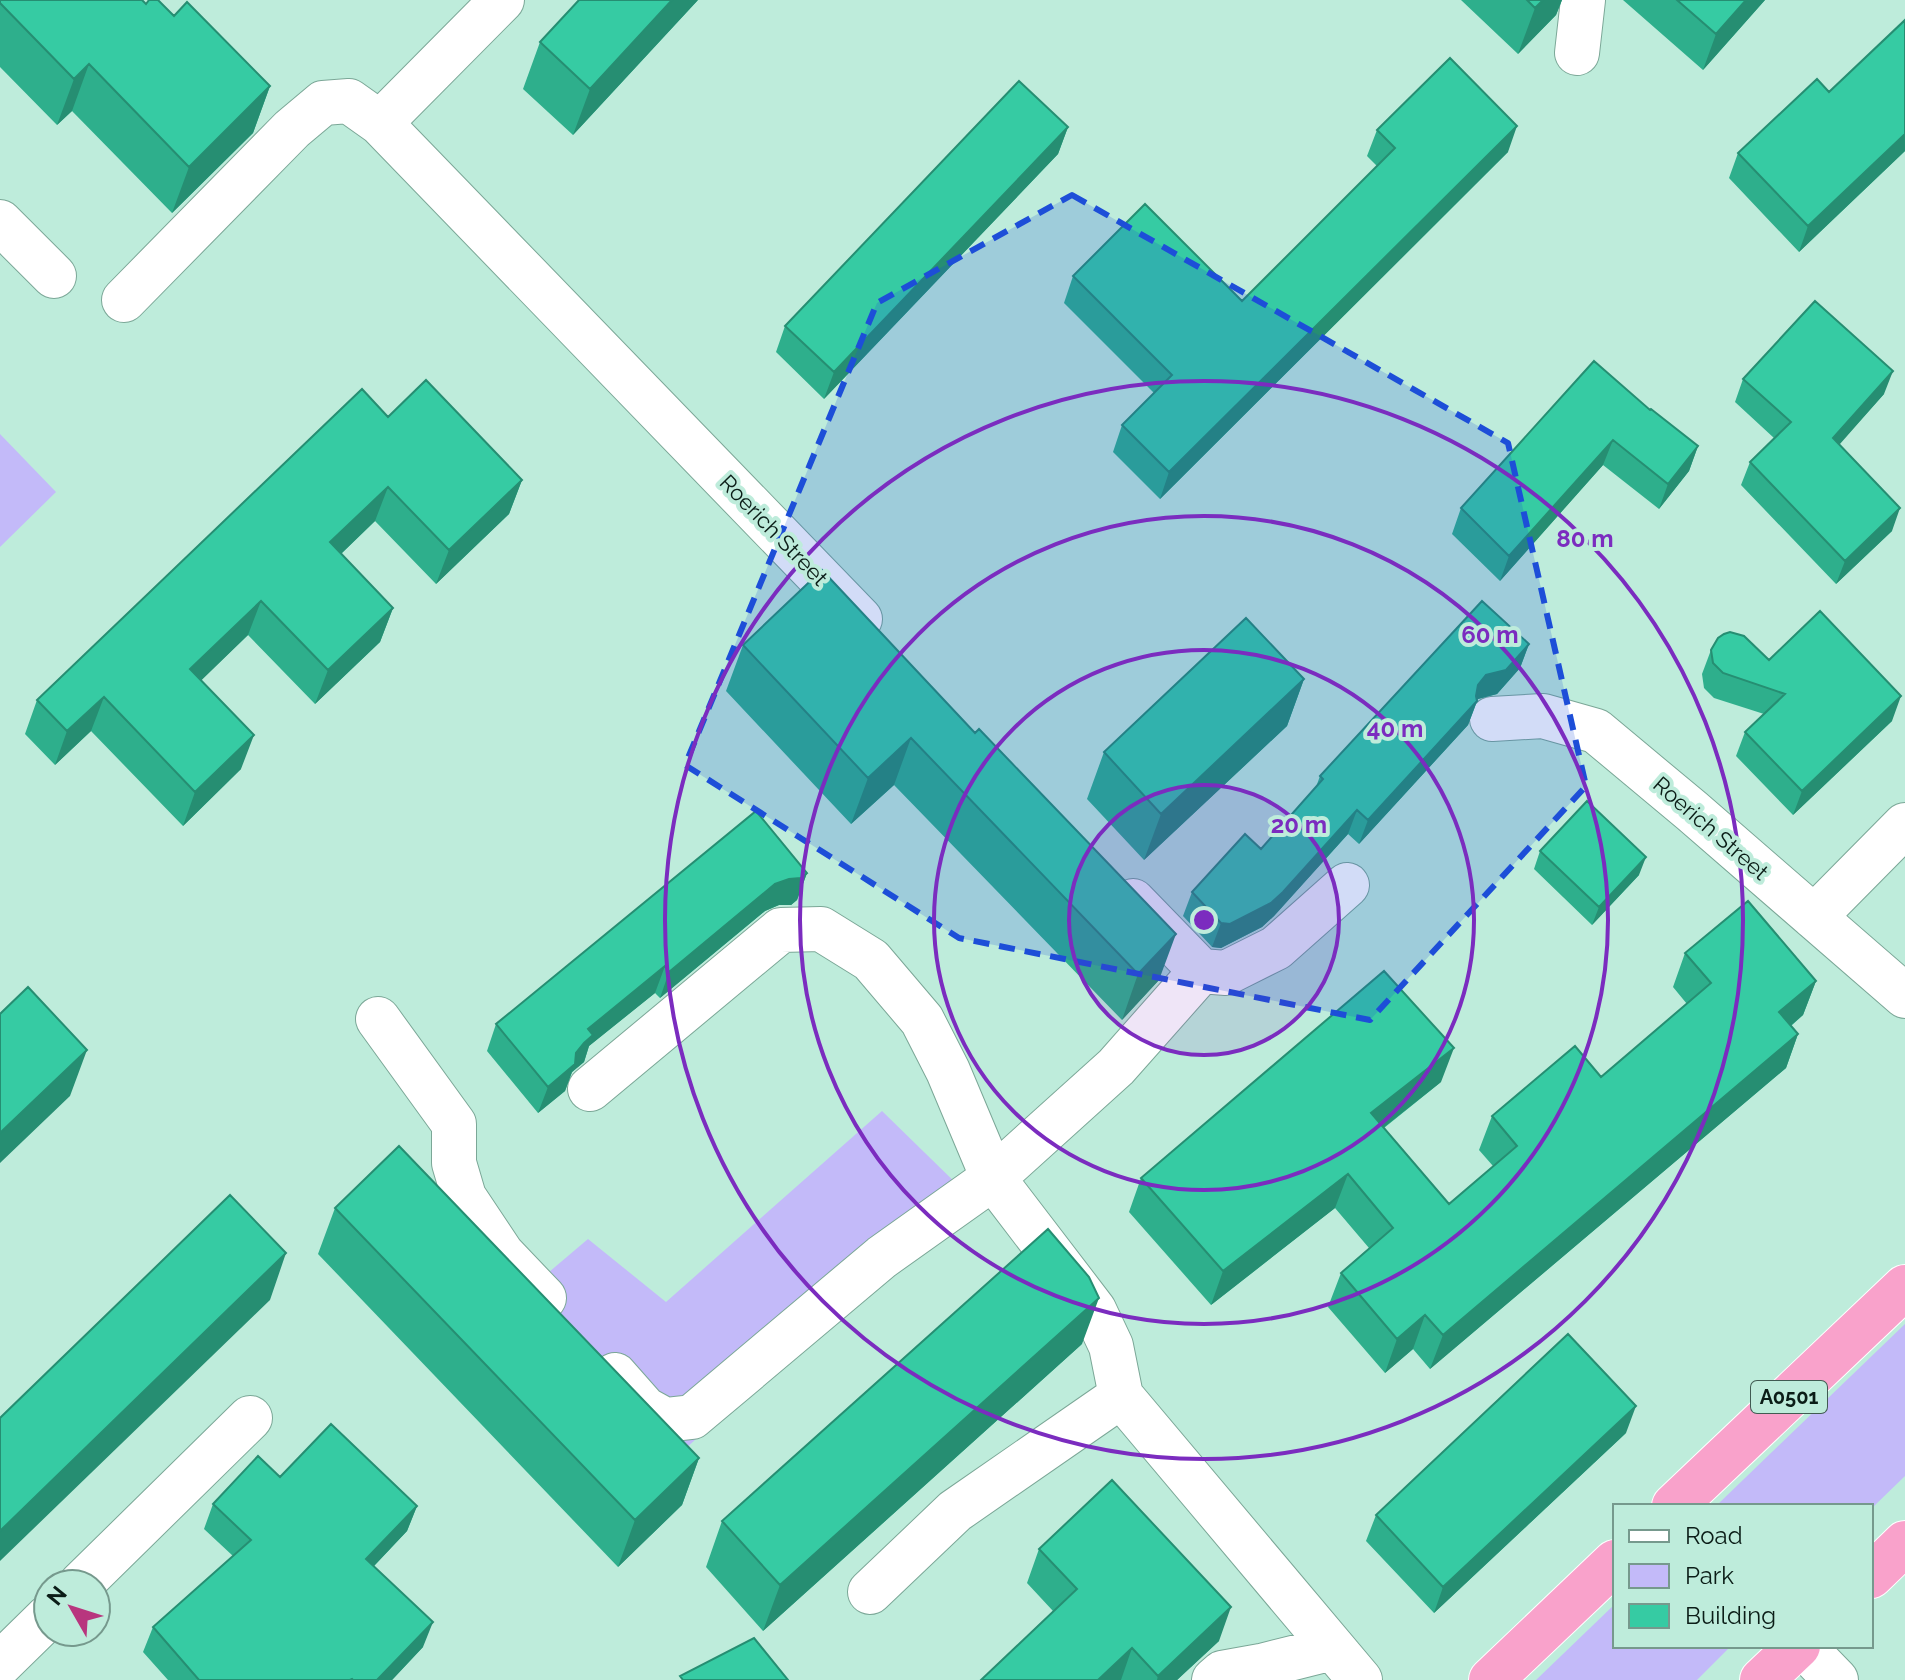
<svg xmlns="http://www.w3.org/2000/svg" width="1905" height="1680" font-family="Raleway,sans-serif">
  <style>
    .green { fill: #c3baf9 }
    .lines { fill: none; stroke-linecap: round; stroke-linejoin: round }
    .minor-casing { stroke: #7ba797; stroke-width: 46 }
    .highway-casing { stroke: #fff; stroke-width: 46 }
    .minor { stroke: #fff; stroke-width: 44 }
    .highway { stroke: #f9a2cb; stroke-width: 44 }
    .wall { fill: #2eaf8c }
    .shaded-wall { fill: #268e72 }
    .building { fill: #36cba3; stroke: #268e72; stroke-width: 2 }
    .marked { fill: #1d4ed8; fill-opacity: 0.2; stroke: #1d4ed8; stroke-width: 6; stroke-dasharray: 16 10; stroke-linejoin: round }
    .ring { fill: none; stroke: #7b2cbf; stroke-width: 4 }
    .labels { text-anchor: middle; stroke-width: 8; stroke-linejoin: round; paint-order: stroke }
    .shield { fill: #beecdb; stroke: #415b52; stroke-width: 2 }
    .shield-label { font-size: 20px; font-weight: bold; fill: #0b1d17 }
    .street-label { font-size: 22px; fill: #0b1d17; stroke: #beecdb }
    .centre { fill: #7b2cbf; stroke: #beecdb; stroke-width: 4 }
    .ring-label { font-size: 24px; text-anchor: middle; font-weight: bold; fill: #7b2cbf; stroke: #beecdb; stroke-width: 8; stroke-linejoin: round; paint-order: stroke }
  </style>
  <rect width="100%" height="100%" fill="#beecdb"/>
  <path class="green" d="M 0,434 L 56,492 L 0,547 Z
    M 882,1111 L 966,1193 L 673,1460 L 529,1289 L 588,1239 L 666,1302 Z
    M 1905,1324 L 1905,1476 L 1871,1509 L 1871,1506 L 1716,1506 Z
    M 1615,1604 L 1615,1646 L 1731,1646 L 1697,1680 L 1536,1680 Z"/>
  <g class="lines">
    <g class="minor-casing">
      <path id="minor" d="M 1577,53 L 1583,0
        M 380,123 L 502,0
        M 0,222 L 54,276
        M 124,300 L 292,129 L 323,103 L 349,101 L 380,123 L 860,619
        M 1492,719 L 1543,716 L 1596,731 L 1692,811 L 1905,996
        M 1133,901 L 1201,971
        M 1814,917 L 1905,825
        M 1201,971 L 1226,973 L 1276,948 L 1347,885
        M 378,1019 L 454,1124 L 454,1163 L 464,1197 L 502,1254 L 544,1298
        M 590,1089 L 781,930 L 821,929 L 871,960 L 922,1020 L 948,1071 L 993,1178 L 1094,1310 L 1111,1346 L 1121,1396 L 1360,1680
        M 615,1375 L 645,1409 L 665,1420 L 692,1417 L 882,1257 L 993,1178 L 1116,1067 L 1201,971
        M 81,1584 L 250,1418
        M 870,1592 L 955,1511 L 1121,1396
        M 1803,1646 L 1836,1680
        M 0,1664 L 48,1617
        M 1214,1680 L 1222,1673 L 1261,1666 L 1333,1648"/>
    </g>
    <g class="highway-casing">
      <path id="highway" d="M 1674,1506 L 1905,1287
        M 1871,1576 L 1905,1543
        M 1491,1680 L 1615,1562
        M 1762,1680 L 1798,1646"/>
    </g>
    <use href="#minor" class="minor"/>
    <use href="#highway" class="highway"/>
  </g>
  <path class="wall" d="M 0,0 L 146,4 L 174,16 L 270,86 L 253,133 L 172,213 L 72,111 L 57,125 L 0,67 Z
    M 698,0 L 573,135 L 523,89 L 540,42 Z
    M 1461,0 L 1562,0 L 1556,15 L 1518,54 Z
    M 1623,0 L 1765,0 L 1703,70 Z
    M 1905,20 L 1905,151 L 1799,252 L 1729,178 L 1738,153 L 1829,92 Z
    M 1068,127 L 1058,154 L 824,399 L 776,352 L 785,326 Z
    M 1377,130 L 1508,152 L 1160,499 L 1113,452 L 1122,425 L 1154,393 L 1064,303 L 1073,276 L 1242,301 L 1377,166 L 1367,156 Z
    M 1743,379 L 1884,394 L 1839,444 L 1892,531 L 1836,584 L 1741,485 L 1750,462 L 1774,438 L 1735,402 Z
    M 1650,410 L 1698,446 L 1689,471 L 1659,509 L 1603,465 L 1500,581 L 1452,534 L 1461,508 Z
    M 388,417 L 522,480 L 509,514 L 436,584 L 375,521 L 341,554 L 393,608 L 380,642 L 315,704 L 248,635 L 201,680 L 241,769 L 183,826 L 91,731 L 55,765 L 25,734 L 37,700 Z
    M 822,570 L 1159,980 L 1122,1020 L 894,785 L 851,824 L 726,691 L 743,645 Z
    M 1529,644 L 1520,668 L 1497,694 L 1478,699 L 1468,725 L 1359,844 L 1348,834 L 1274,916 L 1262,927 L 1221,948 L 1212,947 L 1183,916 L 1192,892 L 1261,849 L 1316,787 L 1320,776 Z
    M 1711,650 L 1769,660 L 1892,721 L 1793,815 L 1736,756 L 1745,732 L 1764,714 L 1714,698 L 1704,688 L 1702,674 Z
    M 1304,679 L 1287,726 L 1144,860 L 1087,799 L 1104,752 Z
    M 1540,851 L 1639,875 L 1592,925 L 1534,869 Z
    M 807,873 L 797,900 L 791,905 L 779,905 L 765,911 L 660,998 L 655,993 L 589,1046 L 584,1062 L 572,1072 L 565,1091 L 538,1113 L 487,1051 L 496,1024 Z
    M 1685,953 L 1816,981 L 1803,1015 L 1791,1026 L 1798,1034 L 1786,1068 L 1430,1369 L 1413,1349 L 1385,1373 L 1328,1307 L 1341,1273 L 1369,1248 L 1335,1208 L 1211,1305 L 1129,1212 L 1141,1178 L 1441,1082 L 1384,1128 L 1449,1204 L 1493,1166 L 1479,1150 L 1492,1116 L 1601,1077 L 1687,1004 L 1673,987 Z
    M 335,1208 L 699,1458 L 682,1505 L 618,1567 L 318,1254 Z
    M 1082,1344 L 763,1631 L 706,1567 L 722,1521 Z
    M 1626,1433 L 1434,1613 L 1366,1541 L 1376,1515 Z
    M 280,1477 L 417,1506 L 407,1531 L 374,1566 L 423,1647 L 392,1680 L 168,1680 L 143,1652 L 153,1627 L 233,1556 L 204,1529 L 213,1504 Z
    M 1039,1549 L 1219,1641 L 1177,1680 L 981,1680 L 1053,1611 L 1027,1583 Z"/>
  <path class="shaded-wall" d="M 672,0 L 698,0 L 573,135 L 590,89 Z
    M 1543,0 L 1562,0 L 1556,15 L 1518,54 L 1535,8 Z
    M 1746,0 L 1765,0 L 1703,70 L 1716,34 Z
    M 89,64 L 72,111 L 57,125 L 74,79 Z
    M 270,86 L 253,133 L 172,213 L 189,167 Z
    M 1517,126 L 1508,152 L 1160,499 L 1169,472 Z
    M 1068,127 L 1058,154 L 824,399 L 834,372 Z
    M 1905,134 L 1905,151 L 1799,252 L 1808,226 Z
    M 1893,371 L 1884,394 L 1825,461 L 1833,438 Z
    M 1613,440 L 1603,465 L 1500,581 L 1509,556 Z
    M 1698,446 L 1689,471 L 1659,509 L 1668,484 Z
    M 522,480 L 509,514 L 436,584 L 449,550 Z
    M 388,487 L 375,521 L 318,576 L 330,542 Z
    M 1900,508 L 1892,531 L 1836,584 L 1845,561 Z
    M 261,601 L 248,635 L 178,703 L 190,669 Z
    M 393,608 L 380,642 L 315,704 L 328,670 Z
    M 1529,644 L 1520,668 L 1497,694 L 1478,699 L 1469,709 L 1478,685 L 1486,675 Z
    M 1304,679 L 1287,726 L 1144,860 L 1161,814 Z
    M 1901,696 L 1892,721 L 1793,815 L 1802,791 Z
    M 104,697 L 91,731 L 55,765 L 67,731 Z
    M 1477,701 L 1468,725 L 1359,844 L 1368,820 Z
    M 254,735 L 241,769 L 183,826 L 195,792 Z
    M 911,738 L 894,785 L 851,824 L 868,778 Z
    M 1357,810 L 1348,834 L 1274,916 L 1262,927 L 1221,948 L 1212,947 L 1221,923 Z
    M 1646,857 L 1639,875 L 1592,925 L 1599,907 Z
    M 807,873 L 797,900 L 791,905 L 779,905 L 765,911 L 660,998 L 669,972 L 775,884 Z
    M 1176,934 L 1159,980 L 1122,1020 L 1138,974 Z
    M 665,966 L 655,993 L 589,1046 L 584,1062 L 572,1072 L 565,1091 L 538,1113 L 548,1087 L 588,1029 Z
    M 1816,981 L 1803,1015 L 1767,1046 L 1779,1012 Z
    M 1798,1034 L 1786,1068 L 1430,1369 L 1443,1335 Z
    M 1454,1048 L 1441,1082 L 1359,1147 L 1371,1113 Z
    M 87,1050 L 70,1096 L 0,1163 L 0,1133 Z
    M 1348,1174 L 1335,1208 L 1211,1305 L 1223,1271 Z
    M 286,1253 L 270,1300 L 0,1561 L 0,1531 Z
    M 1099,1298 L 1082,1344 L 763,1631 L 780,1585 Z
    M 1425,1315 L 1413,1349 L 1385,1373 L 1397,1339 Z
    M 1636,1406 L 1626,1433 L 1434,1613 L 1443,1587 Z
    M 699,1458 L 682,1505 L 618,1567 L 635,1520 Z
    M 417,1506 L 407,1531 L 357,1584 L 366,1559 Z
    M 1231,1607 L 1219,1641 L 1177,1680 L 1157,1680 L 1158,1676 Z
    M 433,1622 L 423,1647 L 392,1680 L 377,1680 Z
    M 1132,1648 L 1121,1680 L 1098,1680 Z"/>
  <path class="building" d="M 0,0 L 142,0 L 146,4 L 149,0 L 158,0 L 174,16 L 187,2 L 270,86 L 189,167 L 89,64 L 74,79 L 0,3 Z
    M 579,0 L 672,0 L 590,89 L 540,42 Z
    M 1527,0 L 1543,0 L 1535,8 Z
    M 1677,0 L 1746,0 L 1716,34 Z
    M 1905,20 L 1905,134 L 1808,226 L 1738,153 L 1817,79 L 1829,92 Z
    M 1450,58 L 1517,126 L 1169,472 L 1122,425 L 1172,375 L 1073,276 L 1145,204 L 1242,301 L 1395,148 L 1377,130 Z
    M 1019,81 L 1068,127 L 834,372 L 785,326 Z
    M 1815,301 L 1893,371 L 1833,438 L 1900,508 L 1845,561 L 1750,462 L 1791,422 L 1743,379 Z
    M 1594,361 L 1650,410 L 1651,409 L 1698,446 L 1668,484 L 1613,440 L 1509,556 L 1461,508 Z
    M 426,380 L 522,480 L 449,550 L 388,487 L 330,542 L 393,608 L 328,670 L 261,601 L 190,669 L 254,735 L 195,792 L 104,697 L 67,731 L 37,700 L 362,389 L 388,417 Z
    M 822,570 L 975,733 L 979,729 L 1176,934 L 1138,974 L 911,738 L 868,778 L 743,645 Z
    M 1482,601 L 1529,644 L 1506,670 L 1486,675 L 1478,685 L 1476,696 L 1477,701 L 1368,820 L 1357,810 L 1283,892 L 1271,903 L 1230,924 L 1221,923 L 1192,892 L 1245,834 L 1261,849 L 1323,779 L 1320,776 Z
    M 1820,611 L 1901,696 L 1802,791 L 1745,732 L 1785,694 L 1723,673 L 1713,663 L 1711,650 L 1718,638 L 1724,634 L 1730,632 L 1744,636 L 1769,660 Z
    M 1246,618 L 1304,679 L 1161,814 L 1104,752 Z
    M 1587,801 L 1646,857 L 1599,907 L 1540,851 Z
    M 756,811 L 807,873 L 801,878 L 789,879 L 775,884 L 669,972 L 665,966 L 588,1029 L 593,1035 L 584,1043 L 576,1053 L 575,1064 L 548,1087 L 496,1024 Z
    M 1748,901 L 1816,981 L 1779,1012 L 1798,1034 L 1443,1335 L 1425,1315 L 1397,1339 L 1341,1273 L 1393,1228 L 1348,1174 L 1223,1271 L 1141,1178 L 1384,971 L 1454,1048 L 1371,1113 L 1449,1204 L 1517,1146 L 1492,1116 L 1575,1046 L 1601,1077 L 1711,983 L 1685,953 Z
    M 28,987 L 87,1050 L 0,1133 L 0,1014 Z
    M 399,1146 L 699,1458 L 635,1520 L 335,1208 Z
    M 230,1195 L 286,1253 L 0,1531 L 0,1418 Z
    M 1048,1229 L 1089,1277 L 1099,1298 L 780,1585 L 722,1521 Z
    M 1568,1334 L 1636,1406 L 1443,1587 L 1376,1515 Z
    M 331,1424 L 417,1506 L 366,1559 L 433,1622 L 377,1680 L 353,1680 L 352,1679 L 350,1680 L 199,1680 L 153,1627 L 251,1540 L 213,1504 L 258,1456 L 280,1477 Z
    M 1112,1480 L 1231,1607 L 1158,1676 L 1132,1648 L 1098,1680 L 981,1680 L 1077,1589 L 1039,1549 Z
    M 754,1638 L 788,1680 L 683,1680 L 680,1676 Z"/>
  <path class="marked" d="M 1072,195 L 1508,443 L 1586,786 L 1370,1020 L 959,938 L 685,765 L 877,303 Z"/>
  <circle cx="1204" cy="920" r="135" fill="#7b2cbf" fill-opacity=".12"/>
  <g class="ring">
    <circle cx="1204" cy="920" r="135"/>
    <circle cx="1204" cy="920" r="270"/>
    <circle cx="1204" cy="920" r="404"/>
    <circle cx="1204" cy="920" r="539"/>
  </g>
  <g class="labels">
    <rect class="shield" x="1751" y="1381" width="76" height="32" rx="6"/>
    <g class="shield-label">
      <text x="1789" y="1404">A0501</text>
    </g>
    <g class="street-label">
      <text transform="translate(774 530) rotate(46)" y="8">Roerich Street</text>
      <text transform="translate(1711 828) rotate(41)" y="8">Roerich Street</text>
    </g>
  </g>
  <circle cx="1204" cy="920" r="12" class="centre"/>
  <g class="ring-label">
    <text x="1585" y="547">80 m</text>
    <text x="1490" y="643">60 m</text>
    <text x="1395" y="737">40 m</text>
    <text x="1299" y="833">20 m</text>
  </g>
  <rect x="1613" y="1504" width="260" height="144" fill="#beecdb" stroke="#76998d" stroke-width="2"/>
  <rect x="1629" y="1530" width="40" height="12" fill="#ffffff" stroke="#76998d" stroke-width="2"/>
  <text x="1685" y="1544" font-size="24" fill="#0b1d17">Road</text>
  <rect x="1629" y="1564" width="40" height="24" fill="#c3baf9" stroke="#76998d" stroke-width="2"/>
  <text x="1685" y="1584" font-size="24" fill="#0b1d17">Park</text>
  <rect x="1629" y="1604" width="40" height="24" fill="#36cba3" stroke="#76998d" stroke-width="2"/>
  <text x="1685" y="1624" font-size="24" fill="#0b1d17">Building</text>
  <g transform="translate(72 1608) rotate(309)"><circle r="38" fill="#beecdb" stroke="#76998d" stroke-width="2"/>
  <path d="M0-6L14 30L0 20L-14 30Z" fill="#b8367e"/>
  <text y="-12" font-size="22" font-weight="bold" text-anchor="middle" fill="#0b1d17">N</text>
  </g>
</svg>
